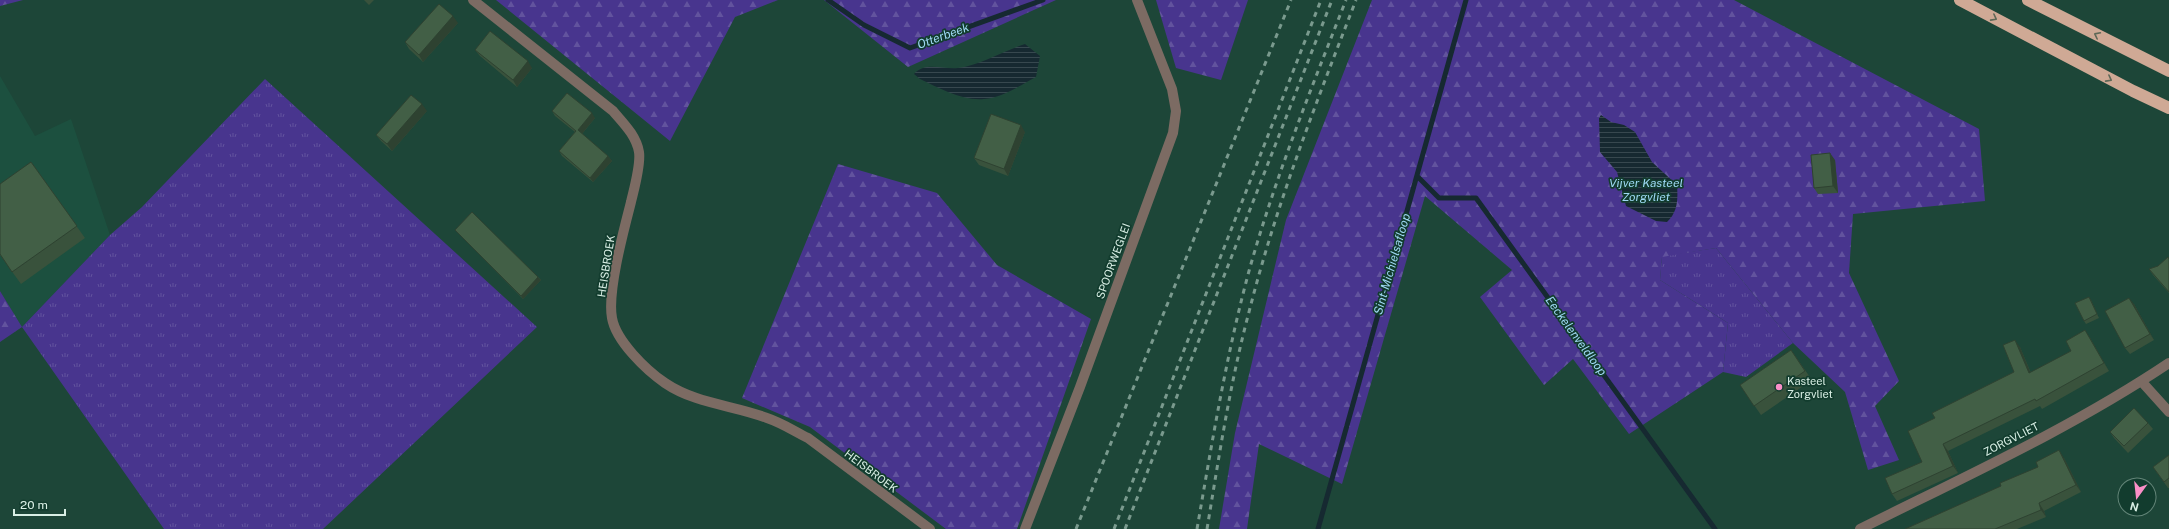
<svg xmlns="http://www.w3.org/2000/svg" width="2169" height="529" font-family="'Public Sans',sans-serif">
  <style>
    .built { fill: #1c503f }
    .grass { fill: url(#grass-tufts) }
    .forest { fill: url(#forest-firs) }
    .water { fill: url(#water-rules) }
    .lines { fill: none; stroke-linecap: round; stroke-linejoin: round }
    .stream { stroke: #162931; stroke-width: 5 }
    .street { stroke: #7c6b63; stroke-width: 10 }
    .highway { stroke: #cfa995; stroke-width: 12 }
    .rail { stroke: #7a9a8e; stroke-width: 3; stroke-dasharray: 5 5; stroke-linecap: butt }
    .wall { fill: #39523c }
    .shaded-wall { fill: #2e4231 }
    .building { fill: #425f46; stroke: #2e4231 }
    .oneway { stroke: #5e6857 }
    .poi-dot { fill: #fa8fc7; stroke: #123c2e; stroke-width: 1.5 }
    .labels { text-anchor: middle; stroke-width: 3.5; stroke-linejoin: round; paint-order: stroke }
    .street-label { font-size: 11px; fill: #d9efe5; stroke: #123c2e }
    .poi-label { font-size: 11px; fill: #d9efe5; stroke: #123c2e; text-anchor: start }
    .water-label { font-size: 12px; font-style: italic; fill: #9fd9f4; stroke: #123c2e }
  </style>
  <defs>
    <pattern id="grass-tufts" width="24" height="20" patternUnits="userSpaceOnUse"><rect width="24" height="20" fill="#48358e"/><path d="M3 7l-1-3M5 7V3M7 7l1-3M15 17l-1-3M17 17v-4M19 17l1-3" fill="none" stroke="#62539e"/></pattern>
    <pattern id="forest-firs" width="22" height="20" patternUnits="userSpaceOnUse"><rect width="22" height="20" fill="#48358e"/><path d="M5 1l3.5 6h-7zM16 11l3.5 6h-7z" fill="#62539e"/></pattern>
    <pattern id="water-rules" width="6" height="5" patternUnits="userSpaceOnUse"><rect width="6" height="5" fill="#162931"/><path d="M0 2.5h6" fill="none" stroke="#37484f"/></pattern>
  </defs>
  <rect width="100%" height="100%" fill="#1d4638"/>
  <path class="built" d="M 0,76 L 35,136 L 71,119 L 110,235 L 22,327 L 0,291 Z"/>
  <path class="grass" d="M 265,79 L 537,327 L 323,529 L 164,529 L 22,327 L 110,235 L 142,207 Z
    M 1716,248 L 1793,343 L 1746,377 L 1723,372 L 1728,323 L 1660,280 L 1662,256 Z"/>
  <path class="forest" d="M 0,0 L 23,0 L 0,6 Z
    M 496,0 L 778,0 L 735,17 L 670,141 Z
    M 824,0 L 1056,0 L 908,67 Z
    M 1156,0 L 1248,0 L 1221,80 L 1176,68 Z
    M 1372,0 L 1734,0 L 1979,129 L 1985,201 L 1853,214 L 1849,273 L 1899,381 L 1875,406 L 1899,460 L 1868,470 L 1845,392 L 1793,343 L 1716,248 L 1662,257 L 1660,280 L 1728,323 L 1723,372 L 1629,434 L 1573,359 L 1544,385 L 1480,297 L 1512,270 L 1425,196 L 1342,484 L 1259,444 L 1247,529 L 1219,529 L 1235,433 L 1286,220 Z
    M 838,164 L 937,193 L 997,265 L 1091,319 L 1017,529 L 946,529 L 810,427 L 742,398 Z
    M 0,291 L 22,327 L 0,342 Z"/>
  <path class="water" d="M 1025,44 L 1040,56 L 1036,77 C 1021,85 1002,98 984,99 C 962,101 939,88 920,79 L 914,74 C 925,61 944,70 958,68 C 981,65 1003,51 1025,44 Z
    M 1601,115 L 1611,122 L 1624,125 L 1635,132 L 1652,162 L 1677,185 C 1678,199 1678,212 1667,222 L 1656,221 L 1626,206 L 1617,172 L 1600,152 L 1599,118 Z"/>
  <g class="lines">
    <path class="stream" d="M 828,0 L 864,25 L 910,48 L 1043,0
      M 1417,176 L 1439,198 L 1476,198 L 1715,529
      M 1318,529 L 1466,0"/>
    <path class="street" d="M 473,0 L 613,111 C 623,123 636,135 639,152 C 641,165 634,189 631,202 C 624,229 607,292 612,318 C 616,341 646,370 665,383 C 696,404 733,405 767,418 C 782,423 794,431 808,438 L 930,529
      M 2142,382 L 2169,412
      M 1025,529 L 1080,387 L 1173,133 L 1176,111 L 1172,89 L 1137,0
      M 1860,529 C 1964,477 2072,428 2169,363"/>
    <path class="highway" d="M 1960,0 L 2133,91 L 2169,108
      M 2028,0 L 2169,71"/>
    <path class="rail" d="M 1076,529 L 1291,0
      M 1114,529 L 1321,0
      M 1125,529 L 1332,0
      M 1197,529 C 1212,443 1226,356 1249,271 C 1275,178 1311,89 1346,0
      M 1207,529 C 1219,457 1230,383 1249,312 C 1276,205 1316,103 1356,0"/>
  </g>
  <path class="wall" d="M 364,0 L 374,0 L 369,5 Z
    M 458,23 L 423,62 L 409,49 L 405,42 Z
    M 475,50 L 532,68 L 517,87 L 480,56 Z
    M 427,111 L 392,151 L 381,141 L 376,135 Z
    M 552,111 L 595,118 L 582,134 L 608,156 L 612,161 L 593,182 L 562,156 L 559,151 L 575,132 L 555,116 Z
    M 1025,132 L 1008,176 L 979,165 L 974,158 Z
    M 1835,160 L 1838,193 L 1818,194 L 1814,188 Z
    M 31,162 L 85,238 L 21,284 L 0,255 Z
    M 455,230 L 538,277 L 541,280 L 523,299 L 458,233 Z
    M 2169,259 L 2169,293 L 2153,275 L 2149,269 L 2158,266 Z
    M 2091,300 L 2099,318 L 2086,324 L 2084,321 Z
    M 2134,304 L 2154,340 L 2130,354 L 2125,348 Z
    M 2090,338 L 2109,371 L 2042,409 L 2040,406 L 1948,451 L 1958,473 L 1897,501 L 1892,494 L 1922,462 L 1935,418 L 2014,372 L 2020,347 L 2031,373 L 2071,351 Z
    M 1791,350 L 1812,380 L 1761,415 L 1740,385 Z
    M 2148,423 L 2153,429 L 2128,453 L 2114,438 L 2110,432 Z
    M 2169,455 L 2169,488 L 2168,488 L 2153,467 Z
    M 2064,458 L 2081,492 L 2044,511 L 2046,517 L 2017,529 L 1905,529 Z"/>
  <path class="shaded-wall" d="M 453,16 L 458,23 L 423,62 L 419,55 Z
    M 528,61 L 532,68 L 517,87 L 513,80 Z
    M 422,104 L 427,111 L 392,151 L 387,144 Z
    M 592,113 L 595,118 L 581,135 L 578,130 Z
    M 1021,125 L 1025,132 L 1008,176 L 1004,169 Z
    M 1830,153 L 1835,160 L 1838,193 L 1833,186 Z
    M 608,156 L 612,161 L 593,182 L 590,178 Z
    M 538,277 L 541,280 L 523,299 L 521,296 Z
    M 2089,297 L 2091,300 L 2099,318 L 2097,314 Z
    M 2129,298 L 2134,304 L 2154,340 L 2150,334 Z
    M 2085,330 L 2090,338 L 2109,371 L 2104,363 Z
    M 2015,340 L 2020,347 L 2034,381 L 2029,373 Z
    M 1943,444 L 1948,451 L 1958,473 L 1953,466 Z
    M 2059,450 L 2064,458 L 2081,492 L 2076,485 Z
    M 2039,503 L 2044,511 L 2046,517 L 2041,510 Z"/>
  <path class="building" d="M 439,4 L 453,16 L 419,55 L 405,42 Z
    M 490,31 L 528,61 L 513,80 L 475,50 Z
    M 567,93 L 592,113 L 578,130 L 608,156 L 590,178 L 559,151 L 576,131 L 552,111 Z
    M 411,95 L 422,104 L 387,144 L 376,135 Z
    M 991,114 L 1021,125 L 1004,169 L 974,158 Z
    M 1830,153 L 1833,186 L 1814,188 L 1811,155 Z
    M 31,162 L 77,226 L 12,272 L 0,254 L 0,184 Z
    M 472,212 L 538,277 L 521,296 L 455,230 Z
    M 2168,257 L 2169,259 L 2169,292 L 2149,269 L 2158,266 Z
    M 2089,297 L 2097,314 L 2084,321 L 2075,303 Z
    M 2129,298 L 2150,334 L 2125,348 L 2105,311 Z
    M 2085,330 L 2104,363 L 2036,401 L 2035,399 L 1943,444 L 1953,466 L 1892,494 L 1885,478 L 1922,462 L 1908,431 L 1935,418 L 1932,413 L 2014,372 L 2003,345 L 2015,340 L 2029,373 L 2071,351 L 2066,341 Z
    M 1791,350 L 1805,371 L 1754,406 L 1740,385 Z
    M 2134,408 L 2148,423 L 2124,446 L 2110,432 Z
    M 2059,450 L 2076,485 L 2039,503 L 2041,510 L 1995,529 L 1905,529 L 2001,486 L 2000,483 L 2038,467 L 2036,462 Z
    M 2169,455 L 2169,478 L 2164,482 L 2153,467 Z"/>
  <defs><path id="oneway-chevron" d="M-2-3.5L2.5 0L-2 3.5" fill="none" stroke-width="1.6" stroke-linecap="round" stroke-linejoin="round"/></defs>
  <g class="oneway">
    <use href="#oneway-chevron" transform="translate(1994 18) rotate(28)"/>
    <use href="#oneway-chevron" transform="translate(2097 35) rotate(-153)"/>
    <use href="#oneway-chevron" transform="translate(2109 79) rotate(28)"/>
  </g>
  <circle class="poi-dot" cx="1779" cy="387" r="4"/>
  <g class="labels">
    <g class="street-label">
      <text transform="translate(1113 261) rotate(-70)" y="4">SPOORWEGLEI</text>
      <text transform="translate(606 266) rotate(-81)" y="4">HEISBROEK</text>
      <text transform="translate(2011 439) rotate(-27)" y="4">ZORGVLIET</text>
      <text transform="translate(871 471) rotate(37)" y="4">HEISBROEK</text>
    </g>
    <g class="poi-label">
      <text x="1787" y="385">Kasteel<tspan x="1787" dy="13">Zorgvliet</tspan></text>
    </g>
    <g class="water-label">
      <text transform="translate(943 36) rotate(-20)" y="4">Otterbeek</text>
      <text x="1646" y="187">Vijver Kasteel<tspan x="1646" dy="14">Zorgvliet</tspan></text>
      <text transform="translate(1392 264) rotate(-74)" y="4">Sint-Michielsafloop</text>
      <text transform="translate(1576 336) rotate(54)" y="4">Eeckelenveldloop</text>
    </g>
  </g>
  <g transform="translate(2137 497) rotate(195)"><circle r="19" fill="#123c2e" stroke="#628477"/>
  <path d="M0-3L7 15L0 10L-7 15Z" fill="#fa8fc7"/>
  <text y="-6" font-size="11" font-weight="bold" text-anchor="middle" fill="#d9efe5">N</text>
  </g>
  <path d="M14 509v6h51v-6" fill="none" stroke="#d9efe5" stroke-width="2"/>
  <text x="20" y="509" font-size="12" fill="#d9efe5" stroke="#123c2e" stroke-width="3" paint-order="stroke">20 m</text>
</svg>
